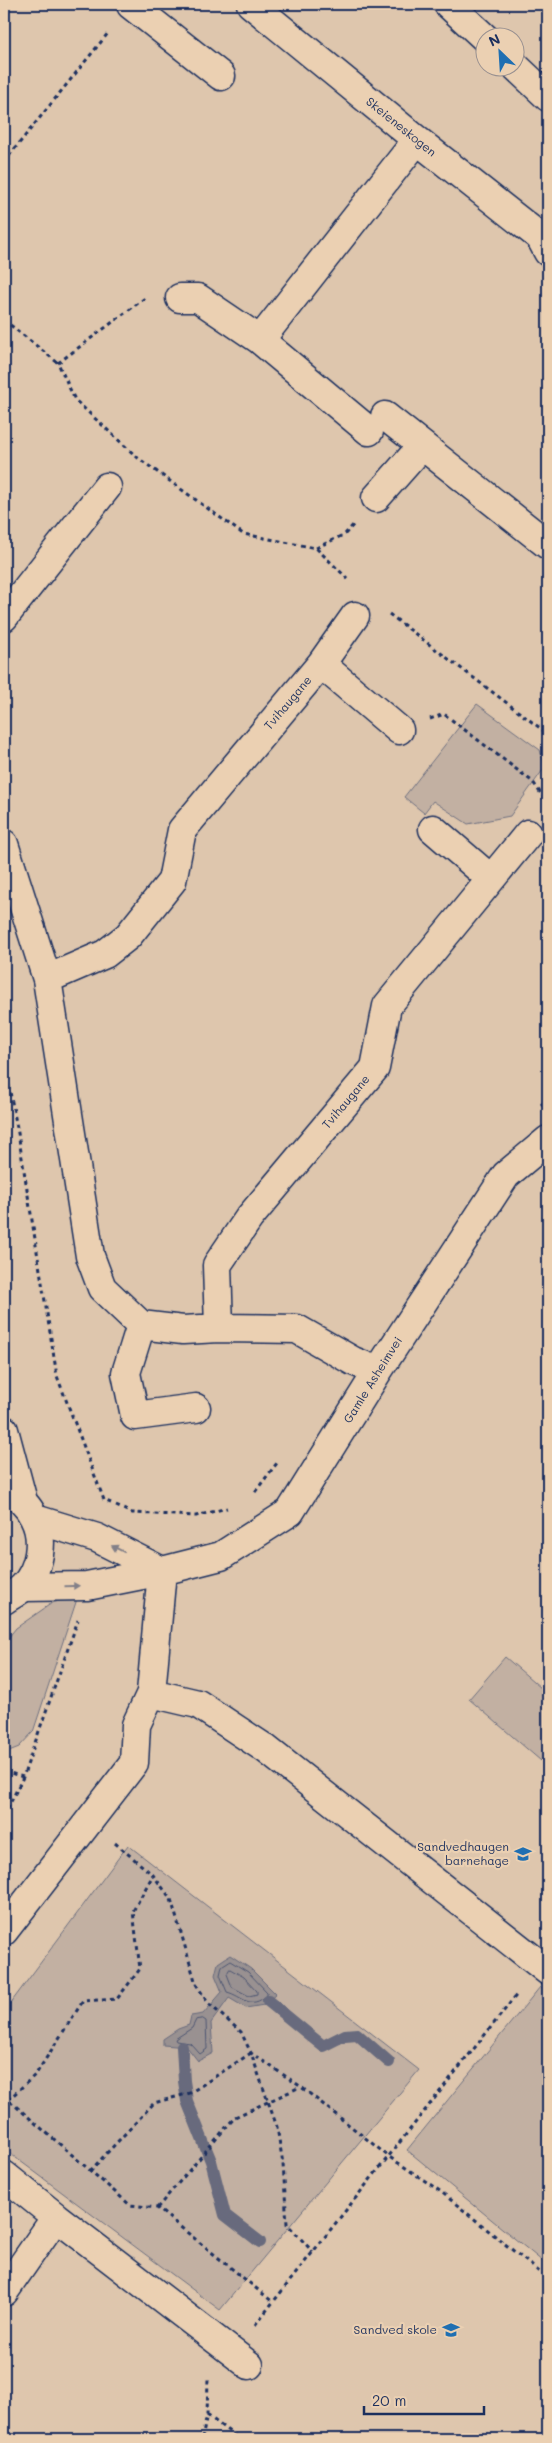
<svg xmlns="http://www.w3.org/2000/svg" width="552" height="2443" font-family="Mali,sans-serif">
  <style>
    .green { fill: #c2b0a2; stroke: #6e7080 }
    .water { fill: #999191; stroke: #676a7d }
    .lines { fill: none; stroke-linecap: round; stroke-linejoin: round }
    .shore { stroke: #4d5672; stroke-width: 1 }
    .stream { stroke: #676a7d; stroke-width: 12 }
    .minor-casing { stroke: #1b2f5e; stroke-width: 31 }
    .major-casing { stroke: #1b2f5e; stroke-width: 31 }
    .highway-casing { stroke: #1b2f5e; stroke-width: 31 }
    .path { stroke: #1b2f5e; stroke-width: 3; stroke-dasharray: 4 4; stroke-linecap: butt }
    .minor { stroke: #ebd0b2; stroke-width: 28 }
    .major { stroke: #ebd0b2; stroke-width: 28 }
    .highway { stroke: #ebd0b2; stroke-width: 28 }
    .oneway { fill: #838088 }
    .labels { text-anchor: middle; stroke-width: 4.5; stroke-linejoin: round; paint-order: stroke }
    .street-label { font-size: 12px; fill: #1b2f5e; stroke: #ebd0b2 }
    .poi-label { font-size: 12px; fill: #1b2f5e; stroke: #ebd0b2; text-anchor: end }
  </style>
  <rect width="100%" height="100%" fill="#dec6ad"/>
  <filter id="ink" filterUnits="userSpaceOnUse"><feTurbulence type="fractalNoise" baseFrequency=".02" numOctaves="2"/><feDisplacementMap in="SourceGraphic" scale="10" xChannelSelector="R" yChannelSelector="G"/><feConvolveMatrix kernelMatrix="1 2 1 2 8 2 1 2 1" color-interpolation-filters="sRGB"/></filter>
  <g filter="url(#ink)">
    <path class="green" d="M 477,704 L 540,750 L 545,767 L 510,816 L 468,824 L 433,801 L 424,813 L 404,797 Z
      M 78,1596 L 33,1732 L 19,1747 L 4,1753 L 4,1643 L 16,1628 L 52,1603 Z
      M 505,1657 L 548,1694 L 548,1767 L 469,1699 Z
      M 128,1845 L 419,2070 L 220,2310 L 4,2149 L 4,2012 Z
      M 540,1987 L 548,1994 L 548,2266 L 407,2150 Z"/>
    <path class="water" d="M 230,1955 L 251,1969 L 276,1994 L 264,2005 L 246,2008 L 229,1998 L 211,2023 L 213,2053 L 198,2061 L 187,2047 L 163,2045 L 163,2039 L 178,2029 L 189,2025 L 191,2016 L 203,2014 L 222,1992 L 215,1975 L 218,1963 Z"/>
    <g class="lines">
      <path class="shore" d="M 230,1961 L 248,1972 L 267,1992 L 267,1995 C 250,2011 243,1996 227,1992 L 220,1975 L 222,1966 Z
        M 230,1969 L 244,1977 L 257,1991 L 257,1994 L 249,1996 L 232,1987 L 227,1974 Z
        M 203,2019 L 206,2021 L 207,2049 L 200,2054 L 190,2043 L 176,2041 L 175,2039 L 192,2028 L 196,2020 Z"/>
      <path class="stream" d="M 268,2001 L 323,2046 L 345,2035 L 357,2034 L 389,2062
        M 182,2047 L 184,2081 L 187,2101 L 211,2161 L 225,2215 L 260,2242"/>
      <g class="minor-casing">
        <path id="minor" d="M 132,4 L 131,5 L 221,76
          M 251,4 L 417,140 L 540,237 L 548,252
          M 180,298 L 198,298 L 260,340 L 369,431
          M 260,340 L 417,140
          M 385,416 L 548,545
          M 376,498 L 422,446
          M 4,617 L 107,487
          M 321,664 L 399,730
          M 433,829 L 491,879
          M 4,844 L 47,979 L 90,1256 L 102,1288 L 141,1325 L 183,1330 L 219,1328 L 297,1329 L 353,1361 L 378,1371
          M 47,979 L 105,954 L 128,936 L 172,881 L 182,830 L 321,664 L 355,616
          M 141,1325 L 126,1373 L 135,1416 L 196,1408
          M 219,1328 L 217,1265 L 249,1218 L 375,1068 L 387,1006 L 528,834
          M 35,1519 L 97,1538 L 162,1571
          M 24,1587 L 87,1586 L 162,1571 L 221,1556 L 290,1512 L 378,1371 L 506,1175 L 548,1140
          M 151,1693 L 198,1704 L 266,1749 L 548,1971
          M 4,1931 L 134,1763 L 136,1725 L 151,1693 L 162,1571
          M 4,2175 L 56,2217 L 249,2365
          M 4,2292 L 56,2217"/>
      </g>
      <g class="major-casing">
        <path id="major" d="M 4,1430 L 23,1501
          M 4,1488 C 16,1495 28,1504 34,1518 C 45,1539 40,1570 23,1587 C 18,1592 10,1596 4,1600"/>
      </g>
      <g class="highway-casing">
        <path id="highway" d="M 448,4 L 485,38
          M 514,65 L 548,97"/>
      </g>
      <path class="path" d="M 4,162 L 109,32
        M 4,320 L 58,363 L 75,400 L 138,458 L 243,534 L 316,548 L 350,581
        M 58,363 L 145,298
        M 316,548 L 345,534 L 355,523
        M 389,614 L 548,734
        M 430,719 L 444,714 L 533,782 L 548,804
        M 4,1061 L 18,1133 L 57,1376 L 104,1500 L 111,1503
        M 541,1105 L 548,1099
        M 255,1492 L 277,1463
        M 116,1506 L 132,1513 L 196,1516 L 227,1508
        M 4,1771 L 23,1777
        M 4,1816 L 23,1777 L 78,1620
        M 115,1843 L 153,1875 L 171,1899 L 196,1984 L 208,2003 L 241,2032 L 251,2053 L 300,2086 L 388,2156 L 440,2191 L 548,2279
        M 4,2096 L 130,2205 L 157,2208 L 273,2302
        M 8,2100 L 36,2074 L 83,2001 L 117,1999 L 140,1969 L 133,1911 L 153,1875
        M 90,2171 L 154,2103 L 190,2093 L 251,2053 L 277,2127 L 283,2164 L 287,2224 L 313,2252
        M 157,2208 L 235,2117 L 300,2087
        M 255,2325 L 518,1993
        M 207,2415 L 239,2439
        M 202,2439 L 207,2415 L 208,2378"/>
      <use href="#minor" class="minor"/>
      <use href="#major" class="major"/>
      <use href="#highway" class="highway"/>
    </g>
    <defs><path id="oneway-solid" d="M-6-.8H1V-3.2L6.5 0L1 3.2V.8H-6Z" transform="scale(1.25)"/></defs>
    <g class="oneway">
      <use href="#oneway-solid" transform="translate(118 1549) rotate(-153)"/>
      <use href="#oneway-solid" transform="translate(72 1586) rotate(-1)"/>
    </g>
  </g>
  <defs>
    <g id="school-bare" transform="scale(1.35)"><path d="M0-5L7-2L0 1L-7-2ZM-4 1L0 2.5L4 1V4Q0 6-4 4Z" fill="#1f6fb2" stroke="#ebd0b2" stroke-width="2.5" paint-order="stroke"/></g>
  </defs>
  <g fill-rule="evenodd">
    <use href="#school-bare" x="523" y="1854"/>
    <use href="#school-bare" x="451" y="2330"/>
  </g>
  <g class="labels">
    <g class="street-label">
      <text transform="translate(401 127) rotate(39)" y="4">Skeieneskogen</text>
      <text transform="translate(288 703) rotate(-50)" y="4">Tvihaugane</text>
      <text transform="translate(346 1102) rotate(-50)" y="4">Tvihaugane</text>
      <text transform="translate(373 1380) rotate(-58)" y="4">Gamle Asheimvei</text>
    </g>
    <g class="poi-label">
      <text x="509" y="1851">Sandvedhaugen<tspan x="509" dy="14">barnehage</tspan></text>
      <text x="437" y="2334">Sandved skole</text>
    </g>
  </g>
  <rect width="552" height="2443" fill="none" stroke="#ebd0b2" stroke-width="20"/>
  <rect x="10" y="10" width="532" height="2423" fill="none" stroke="#1b2f5e" stroke-width="2" filter="url(#ink)"/>
  <g transform="translate(500 52) rotate(335)"><circle r="24" fill="#ebd0b2" stroke="#989090"/>
  <path d="M0-4L9 19L0 12L-9 19Z" fill="#1f6fb2"/>
  <text y="-8" font-size="14" font-weight="bold" text-anchor="middle" fill="#1b2f5e">N</text>
  </g>
  <path d="M364 2406v8h120v-8" fill="none" stroke="#1b2f5e" stroke-width="2.5"/>
  <text x="372" y="2406" font-size="15" fill="#1b2f5e" stroke="#ebd0b2" stroke-width="4" paint-order="stroke">20 m</text>
</svg>
